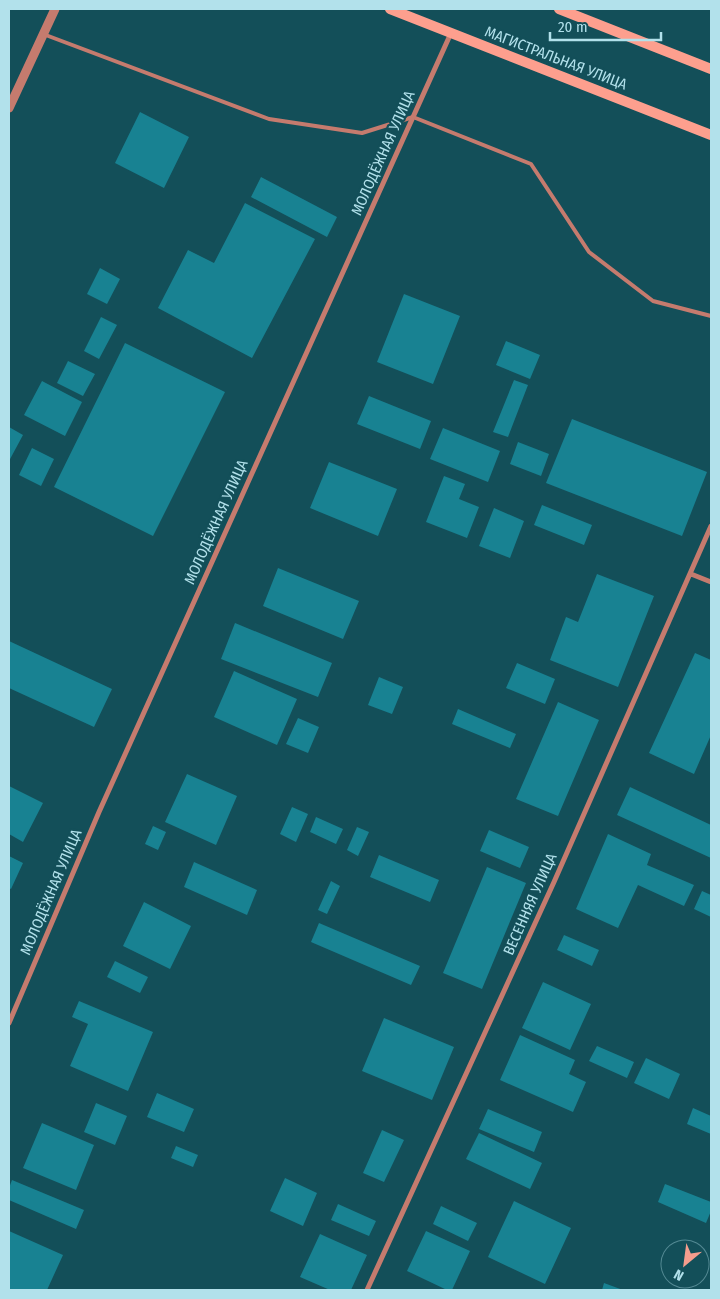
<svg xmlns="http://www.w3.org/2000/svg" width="720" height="1299" font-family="'Fira Sans Condensed',sans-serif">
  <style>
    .building { fill: #188292 }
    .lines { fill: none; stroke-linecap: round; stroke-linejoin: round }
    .service { stroke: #c57b6e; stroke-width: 4 }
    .minor { stroke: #c57b6e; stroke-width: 5 }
    .tertiary { stroke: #c57b6e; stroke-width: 9 }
    .secondary { stroke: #fd9f8e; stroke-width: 10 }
    .labels { text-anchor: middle; stroke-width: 4.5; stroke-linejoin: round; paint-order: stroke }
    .street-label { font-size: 15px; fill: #b2e1eb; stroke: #134f59 }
  </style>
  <rect width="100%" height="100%" fill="#134f59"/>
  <path class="building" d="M 140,112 L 189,137 L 164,188 L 115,163 Z
    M 261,177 L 337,217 L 327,237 L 251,197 Z
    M 245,203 L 315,239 L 252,358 L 158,308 L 188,250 L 214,263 Z
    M 100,268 L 120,279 L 107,304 L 87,294 Z
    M 404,294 L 460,316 L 433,384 L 377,362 Z
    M 101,317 L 117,325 L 99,359 L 84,351 Z
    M 506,341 L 540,355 L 530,379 L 496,365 Z
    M 125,343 L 225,392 L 153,536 L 54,487 Z
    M 68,361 L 95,374 L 83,396 L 57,383 Z
    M 514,380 L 528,385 L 508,437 L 493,432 Z
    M 42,381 L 82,402 L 65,436 L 24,415 Z
    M 369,396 L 431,421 L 420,449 L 357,424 Z
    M 572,419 L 707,472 L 682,536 L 546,483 Z
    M 9,427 L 23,435 L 9,461 Z
    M 443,428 L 500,451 L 488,482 L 430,459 Z
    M 518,442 L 549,454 L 541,476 L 510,464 Z
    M 32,448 L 54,459 L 41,486 L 19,475 Z
    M 329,462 L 397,489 L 378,536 L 310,508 Z
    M 444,476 L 465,484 L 459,499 L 479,507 L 467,538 L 426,522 Z
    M 542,505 L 592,525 L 584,545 L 534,525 Z
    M 494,508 L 524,521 L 510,558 L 479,546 Z
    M 278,568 L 359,601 L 343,639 L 263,606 Z
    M 597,574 L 654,596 L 618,687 L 550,660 L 566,617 L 578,622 Z
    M 235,623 L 332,663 L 318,697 L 221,659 Z
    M 9,641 L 112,689 L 94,727 L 9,688 Z
    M 695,653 L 711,660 L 711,735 L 694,774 L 649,753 Z
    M 517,663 L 555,679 L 545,704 L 506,688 Z
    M 234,671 L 297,699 L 277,745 L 214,717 Z
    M 379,677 L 403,687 L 392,714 L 368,705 Z
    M 558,702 L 599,720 L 558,816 L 516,799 Z
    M 458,709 L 516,734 L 510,748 L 452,724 Z
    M 298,718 L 319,727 L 308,753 L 286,744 Z
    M 187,774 L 237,796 L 216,845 L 165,822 Z
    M 9,786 L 43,803 L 23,842 L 9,834 Z
    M 630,787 L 711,825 L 711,858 L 617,815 Z
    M 292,807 L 308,814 L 296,842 L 280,834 Z
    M 316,817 L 343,829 L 336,844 L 310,832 Z
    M 153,826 L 166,832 L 158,850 L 145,844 Z
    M 357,827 L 369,832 L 358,856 L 347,850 Z
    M 489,830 L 529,847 L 520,868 L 480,851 Z
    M 608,834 L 651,854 L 647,865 L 694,885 L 684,906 L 638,885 L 618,928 L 576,909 Z
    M 379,855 L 439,880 L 430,902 L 370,877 Z
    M 9,856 L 23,863 L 11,889 L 9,888 Z
    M 194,862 L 257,890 L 247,915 L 184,887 Z
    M 487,867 L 526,883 L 482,989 L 443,973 Z
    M 331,881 L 340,886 L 327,914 L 318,910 Z
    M 702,891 L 711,895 L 711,917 L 694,909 Z
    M 144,902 L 191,926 L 170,969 L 123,946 Z
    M 319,923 L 420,966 L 411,985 L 311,942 Z
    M 564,935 L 599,950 L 592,966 L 557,950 Z
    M 115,961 L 148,977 L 140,993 L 107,977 Z
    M 543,982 L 591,1004 L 570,1050 L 522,1028 Z
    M 79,1001 L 153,1032 L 128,1091 L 70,1066 L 88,1024 L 72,1017 Z
    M 384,1018 L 454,1047 L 432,1100 L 362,1071 Z
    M 520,1035 L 575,1060 L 569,1074 L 586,1082 L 573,1112 L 500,1080 Z
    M 597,1046 L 634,1062 L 627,1078 L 589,1061 Z
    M 646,1058 L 680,1074 L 669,1099 L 634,1083 Z
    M 157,1093 L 194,1109 L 184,1132 L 147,1117 Z
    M 96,1103 L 127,1116 L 115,1145 L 84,1132 Z
    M 693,1108 L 711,1116 L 711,1134 L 687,1124 Z
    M 488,1109 L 542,1132 L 534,1152 L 479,1129 Z
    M 42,1123 L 94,1145 L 76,1190 L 23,1168 Z
    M 382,1130 L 404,1140 L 384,1182 L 363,1173 Z
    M 479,1133 L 542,1163 L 530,1189 L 466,1159 Z
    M 176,1146 L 198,1155 L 193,1167 L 171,1158 Z
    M 285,1178 L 317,1193 L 303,1226 L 270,1211 Z
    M 12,1180 L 84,1210 L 76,1229 L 9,1200 L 9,1188 Z
    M 665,1184 L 711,1202 L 711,1211 L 706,1223 L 658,1202 Z
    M 514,1201 L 571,1228 L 545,1284 L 488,1257 Z
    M 338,1204 L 376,1221 L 369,1236 L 331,1220 Z
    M 441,1206 L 477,1223 L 468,1241 L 433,1224 Z
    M 9,1231 L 63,1255 L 47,1290 L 9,1290 Z
    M 426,1231 L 470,1251 L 452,1290 L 447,1290 L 407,1271 Z
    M 320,1234 L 367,1255 L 351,1290 L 330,1290 L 300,1277 Z
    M 604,1283 L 623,1290 L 602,1290 Z"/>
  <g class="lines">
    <path class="service" d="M 43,34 L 269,119 L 362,133 L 413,117 L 531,164 L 589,252 L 653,301 L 711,316"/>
    <path class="minor" d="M 691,574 L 711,582
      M 9,1023 L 99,812 L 451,33
      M 367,1290 L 554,882 L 711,526"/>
    <path class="tertiary" d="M 9,108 L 55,9"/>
    <path class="secondary" d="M 390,9 L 711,135
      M 559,9 L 711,69"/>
  </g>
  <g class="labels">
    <g class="street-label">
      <text transform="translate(556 58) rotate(21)" y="5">МАГИСТРАЛЬНАЯ УЛИЦА</text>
      <text transform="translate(383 153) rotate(-66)" y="5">МОЛОДЁЖНАЯ УЛИЦА</text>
      <text transform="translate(216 522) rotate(-66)" y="5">МОЛОДЁЖНАЯ УЛИЦА</text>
      <text transform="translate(51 892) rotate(-67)" y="5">МОЛОДЁЖНАЯ УЛИЦА</text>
      <text transform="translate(530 904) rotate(-66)" y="5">ВЕСЕННЯЯ УЛИЦА</text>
    </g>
  </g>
  <rect width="720" height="1299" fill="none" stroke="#b2e1eb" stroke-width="20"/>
  <g transform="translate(685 1264) rotate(209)"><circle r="24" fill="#134f59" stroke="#538993"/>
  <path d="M0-4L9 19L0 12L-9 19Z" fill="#f59d8d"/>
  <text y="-8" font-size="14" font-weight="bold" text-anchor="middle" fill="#b2e1eb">N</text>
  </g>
  <path d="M550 32v8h111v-8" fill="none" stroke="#b2e1eb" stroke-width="2.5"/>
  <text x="558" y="32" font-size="15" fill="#b2e1eb" stroke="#134f59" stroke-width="4" paint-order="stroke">20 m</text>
</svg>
